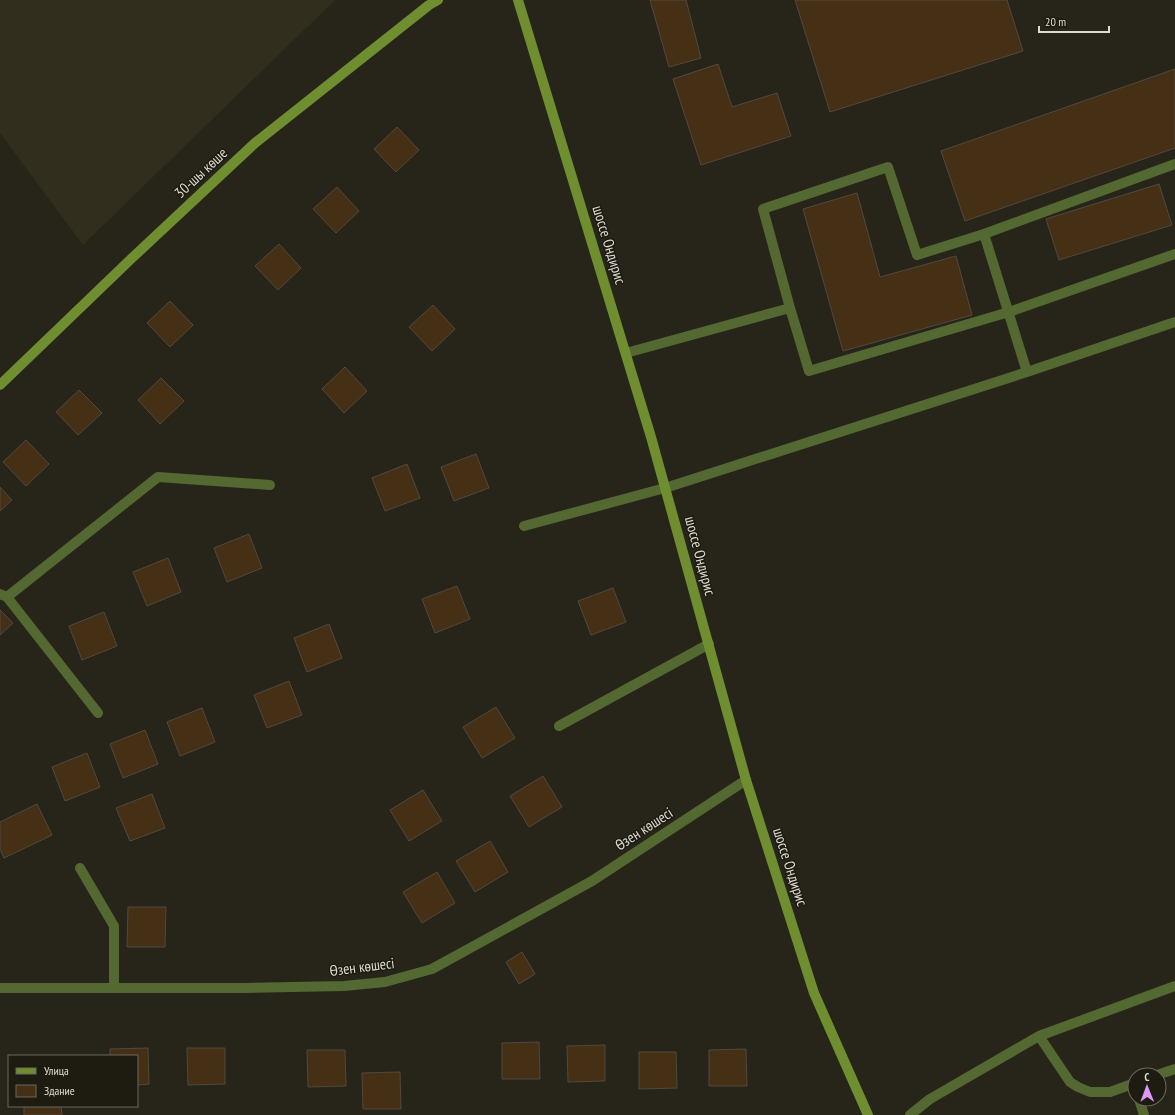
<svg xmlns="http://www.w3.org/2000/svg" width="1175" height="1115" font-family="'PT Sans Narrow',sans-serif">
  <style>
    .built { fill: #322e1d }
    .building { fill: #452f15; stroke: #52493f }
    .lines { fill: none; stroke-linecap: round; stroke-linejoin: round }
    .lane { stroke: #546831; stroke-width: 10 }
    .street { stroke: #546831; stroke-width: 10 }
    .secondary { stroke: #6e8e30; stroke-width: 10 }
    .labels { text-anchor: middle; stroke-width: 3; stroke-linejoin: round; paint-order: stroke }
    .street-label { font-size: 15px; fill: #dddcd4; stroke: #1e1b11 }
  </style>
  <rect width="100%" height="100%" fill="#27251a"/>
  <path class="built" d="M 0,0 L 335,0 L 83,245 L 0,133 Z"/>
  <path class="building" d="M 650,0 L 686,0 L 701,58 L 669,67 Z
    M 795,0 L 1007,0 L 1023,51 L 830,112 Z
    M 718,64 L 732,107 L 777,93 L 791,136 L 701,165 L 673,79 Z
    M 1175,69 L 1175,148 L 965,221 L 941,151 Z
    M 397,127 L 419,150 L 396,172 L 374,149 Z
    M 1159,184 L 1172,225 L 1059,260 L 1046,219 Z
    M 337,187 L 359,211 L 336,233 L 313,209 Z
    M 857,193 L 880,277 L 956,256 L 972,315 L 843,351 L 803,209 Z
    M 279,244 L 301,268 L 278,290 L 255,266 Z
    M 170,301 L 193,325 L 170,347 L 147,323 Z
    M 433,305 L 455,329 L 432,351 L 409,327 Z
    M 345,367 L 367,391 L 344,413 L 322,389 Z
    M 161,378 L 184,401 L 160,424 L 138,400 Z
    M 79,390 L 102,413 L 78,435 L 56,412 Z
    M 26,440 L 49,464 L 26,486 L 3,462 Z
    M 476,454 L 489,488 L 454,501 L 441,467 Z
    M 407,464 L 420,498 L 385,511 L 372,478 Z
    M 0,487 L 12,500 L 0,511 Z
    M 249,534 L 262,568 L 227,582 L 214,548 Z
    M 168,558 L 181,592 L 147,606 L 133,572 Z
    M 457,586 L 470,619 L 435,633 L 422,599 Z
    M 613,588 L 626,622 L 591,635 L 578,601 Z
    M 0,610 L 13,623 L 0,635 Z
    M 104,612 L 117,646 L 82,660 L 69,626 Z
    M 329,624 L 342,658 L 307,672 L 294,638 Z
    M 289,681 L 302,715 L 267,728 L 254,695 Z
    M 496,707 L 515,738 L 482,758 L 463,727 Z
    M 202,708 L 215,742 L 180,756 L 167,722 Z
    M 145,730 L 158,764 L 123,778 L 110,744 Z
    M 87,753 L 100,787 L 65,801 L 52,767 Z
    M 543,776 L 562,807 L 529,827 L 510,796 Z
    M 423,790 L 442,821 L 409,841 L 390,810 Z
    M 152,794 L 165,828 L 130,841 L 116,808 Z
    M 37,804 L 52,835 L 4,858 L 0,849 L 0,822 Z
    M 490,841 L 508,872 L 475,892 L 456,861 Z
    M 437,872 L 455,903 L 422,923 L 403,892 Z
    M 128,907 L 166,907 L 165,947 L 127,947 Z
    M 522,952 L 535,974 L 519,984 L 506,962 Z
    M 539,1042 L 540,1079 L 502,1079 L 502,1043 Z
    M 605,1045 L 605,1081 L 568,1082 L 567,1046 Z
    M 148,1048 L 149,1084 L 137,1085 L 137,1056 L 110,1056 L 110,1049 Z
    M 187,1048 L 225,1048 L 225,1084 L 188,1085 Z
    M 746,1049 L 747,1086 L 709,1086 L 709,1050 Z
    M 307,1050 L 345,1050 L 346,1086 L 308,1087 Z
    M 639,1052 L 676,1052 L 677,1088 L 639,1089 Z
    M 400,1072 L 401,1109 L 363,1109 L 362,1073 Z
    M 24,1106 L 61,1106 L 62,1115 L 24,1115 Z"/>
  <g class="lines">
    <path class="lane" d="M 1039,1036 L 1070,1082 L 1078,1087 L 1090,1092 L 1110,1092 L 1135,1083
      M 1157,1075 L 1175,1069
      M 1139,1099 L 1144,1115
      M 910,1115 L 930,1099 L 1039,1036 L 1175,986"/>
    <path class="street" d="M 1175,164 L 984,234 L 917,255 L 888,167 L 763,209 L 790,308 L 809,371 L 1009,312 L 1175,254
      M 984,234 L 1027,372
      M 626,353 L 790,308
      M 524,526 L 665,488 L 1027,372 L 1175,322
      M 0,594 L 7,597 L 98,713
      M 7,597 L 158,477 L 270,485
      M 559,726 L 709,644
      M 80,868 L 114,926 L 114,988
      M 0,988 L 245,988 L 344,986 L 385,982 L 432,969 L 592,881 L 746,780"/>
    <path class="secondary" d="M 518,0 L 651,437 L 746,780 L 814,993 L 868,1115
      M 0,385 L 132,258 L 255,143 L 429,5 L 438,0"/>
  </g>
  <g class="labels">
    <g class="street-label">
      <text transform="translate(201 173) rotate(-43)" y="5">30-шы көше</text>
      <text transform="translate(609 245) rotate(73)" y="5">шоссе Ондирис</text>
      <text transform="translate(700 556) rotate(75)" y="5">шоссе Ондирис</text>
      <text transform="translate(644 829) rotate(-33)" y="5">Өзен көшесі</text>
      <text transform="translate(790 867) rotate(72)" y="5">шоссе Ондирис</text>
      <text transform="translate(362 967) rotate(-7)" y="5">Өзен көшесі</text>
    </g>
  </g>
  <rect x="8" y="1055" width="130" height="52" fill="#1e1b11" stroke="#6a685f"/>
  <rect x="16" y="1068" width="20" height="6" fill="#6e8e30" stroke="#6a685f"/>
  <text x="44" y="1075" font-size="12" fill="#dddcd4">Улица</text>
  <rect x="16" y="1085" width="20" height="12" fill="#452f15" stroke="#6a685f"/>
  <text x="44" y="1095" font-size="12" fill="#dddcd4">Здание</text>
  <g transform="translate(1147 1087) rotate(359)"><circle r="19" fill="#1e1b11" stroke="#6a685f"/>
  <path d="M0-3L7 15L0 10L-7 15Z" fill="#da9af6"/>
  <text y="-6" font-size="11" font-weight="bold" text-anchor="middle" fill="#dddcd4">С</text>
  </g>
  <path d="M1039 26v6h70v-6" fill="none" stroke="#dddcd4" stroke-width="2"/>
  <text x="1045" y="26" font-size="12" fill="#dddcd4" stroke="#1e1b11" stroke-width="3" paint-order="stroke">20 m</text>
</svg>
